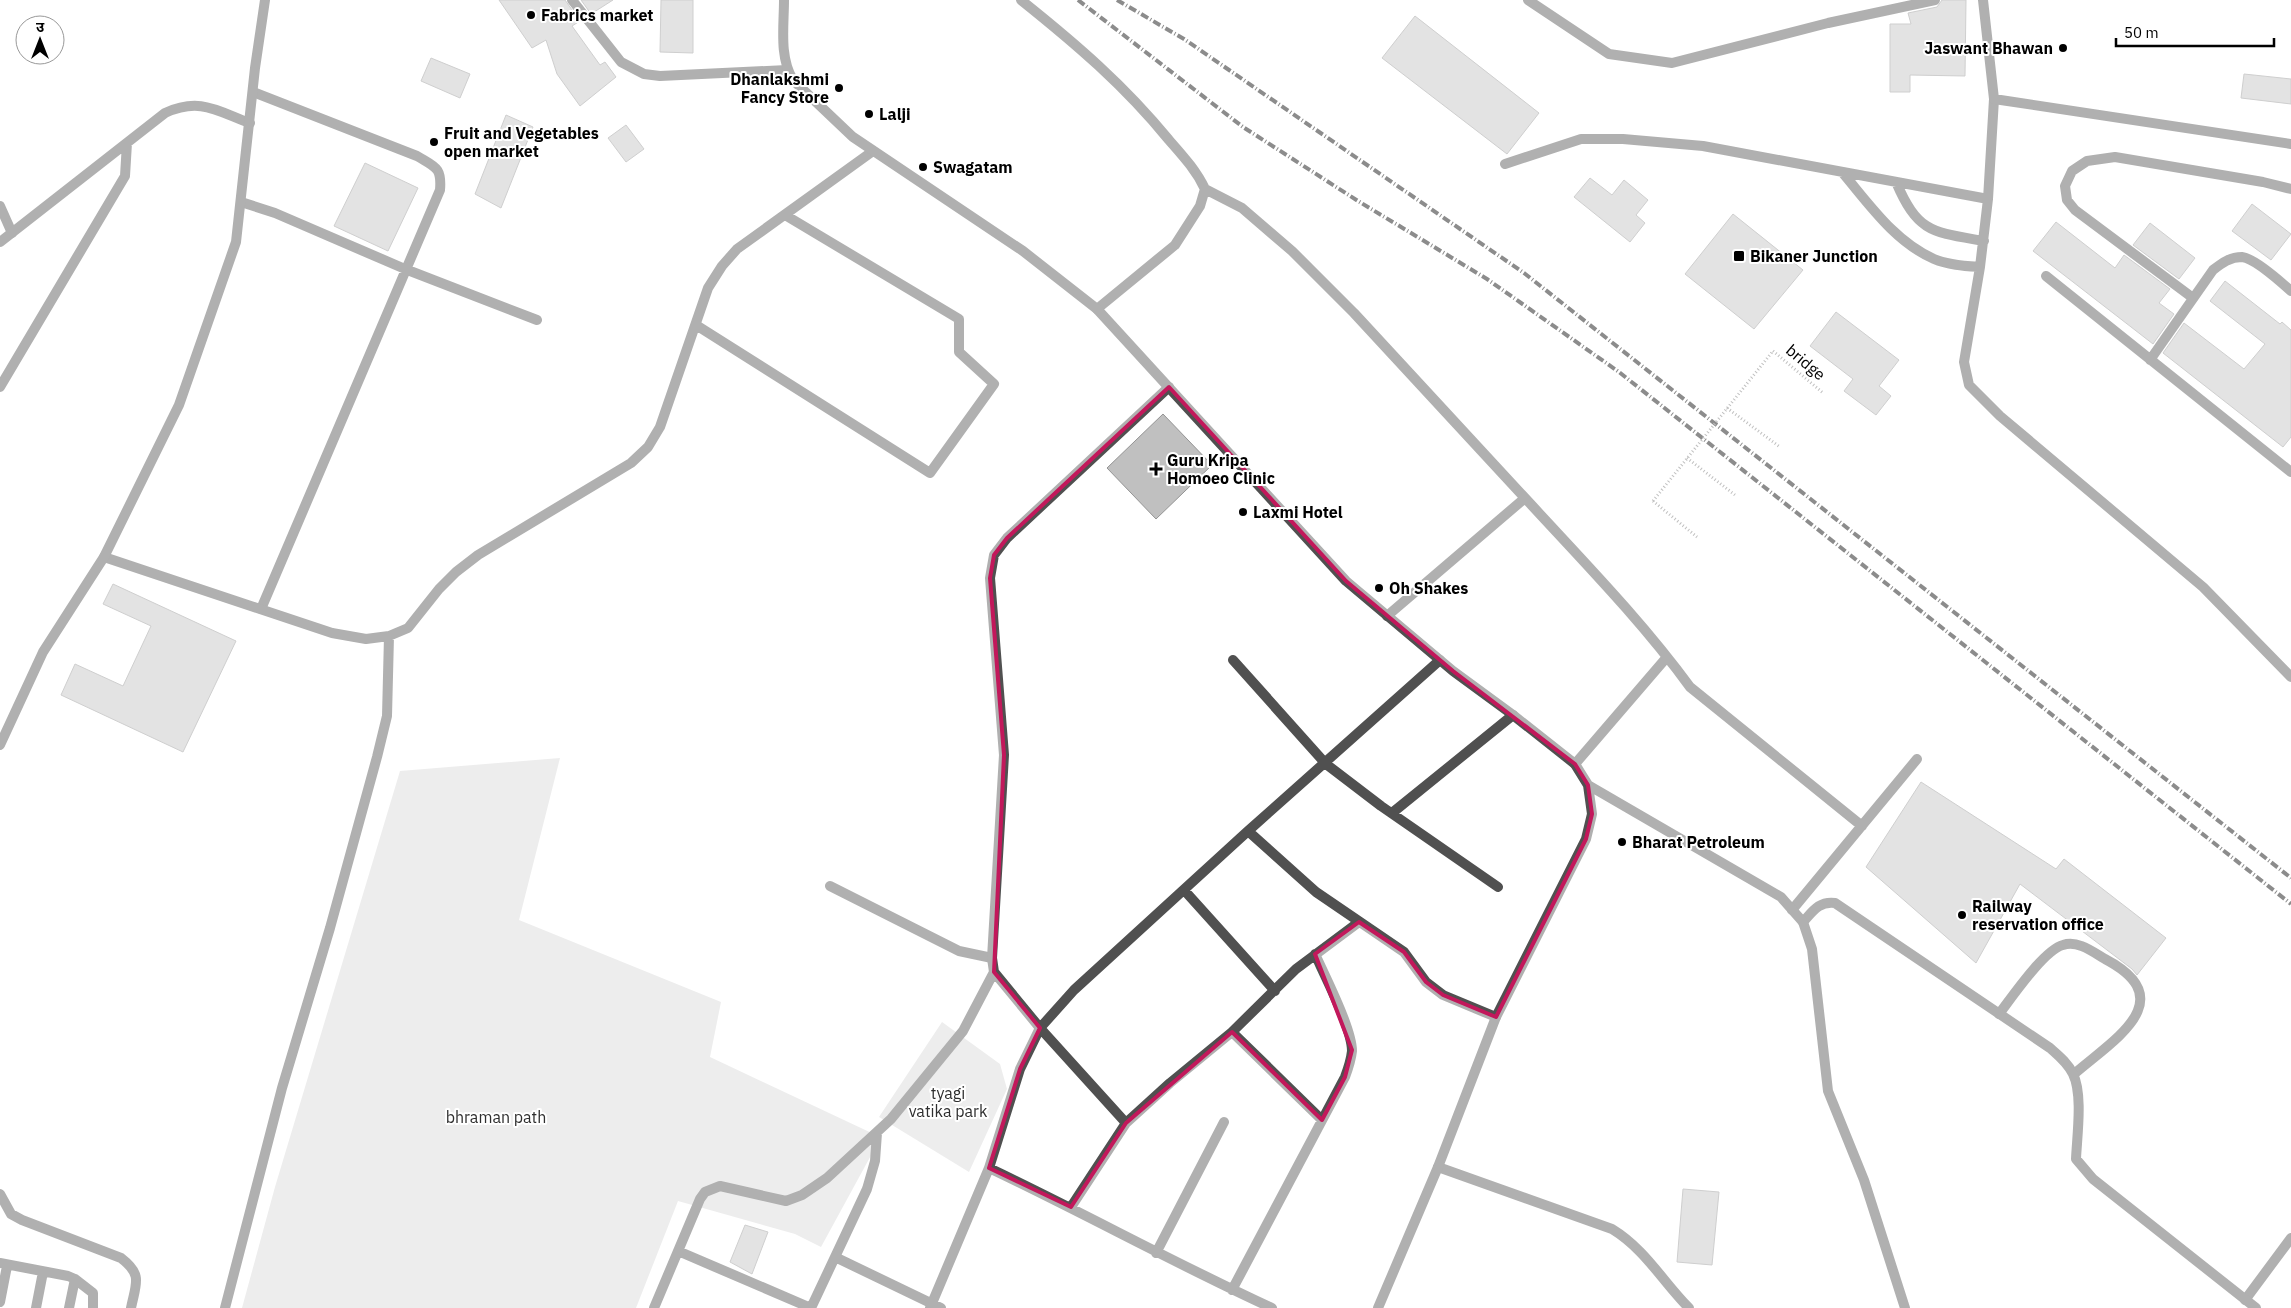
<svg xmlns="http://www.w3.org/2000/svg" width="2291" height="1308" font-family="'IBM Plex Sans','Noto Sans Devanagari',sans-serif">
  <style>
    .green { fill: #d7d7d7 }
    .building { fill: #c0c0c0; stroke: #949494 }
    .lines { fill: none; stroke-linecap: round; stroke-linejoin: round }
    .path { stroke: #727272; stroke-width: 3; stroke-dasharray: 1 2.5; stroke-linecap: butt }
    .service { stroke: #505050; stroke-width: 10 }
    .pedestrian { stroke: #505050; stroke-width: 10 }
    .minor { stroke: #505050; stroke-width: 10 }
    .tertiary { stroke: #505050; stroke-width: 10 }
    .rail { stroke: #000; stroke-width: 4; stroke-dasharray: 8 2.5 1 2.5; stroke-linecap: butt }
    .path-bridge { stroke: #727272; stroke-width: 3; stroke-dasharray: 1 2.5; stroke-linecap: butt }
    .marked { fill: none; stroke: #c2185b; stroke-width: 4; stroke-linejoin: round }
    .poi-dot { fill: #000; stroke: #fff; stroke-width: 2 }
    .labels { text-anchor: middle; stroke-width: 4; stroke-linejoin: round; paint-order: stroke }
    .poi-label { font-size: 16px; font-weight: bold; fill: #000; stroke: #fff; text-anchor: start }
    .street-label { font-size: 16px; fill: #000; stroke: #fff }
    .park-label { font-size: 16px; fill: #2e2e2e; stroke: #fff }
  </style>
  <rect width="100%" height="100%" fill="#fff"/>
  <path class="green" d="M 560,758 L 519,920 L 721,1002 L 710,1057 L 878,1136 L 875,1148 L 821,1247 L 795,1234 L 678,1201 L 636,1308 L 242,1308 L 275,1187 L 400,771 Z
    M 942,1022 L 1000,1064 L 1007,1089 L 969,1172 L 879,1117 Z"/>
  <path class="building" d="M 499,0 L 565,0 L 580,21 L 572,26 L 600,65 L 605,62 L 616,77 L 580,106 L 557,74 L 546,40 L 532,48 Z
    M 581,0 L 613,0 L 591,14 Z
    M 661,0 L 693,0 L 693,53 L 660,52 Z
    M 1942,0 L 1966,0 L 1965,76 L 1910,75 L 1910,92 L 1890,92 L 1890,24 L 1911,24 L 1908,13 L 1937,7 Z
    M 1415,16 L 1539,113 L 1507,154 L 1382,58 Z
    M 431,58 L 470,74 L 460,98 L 421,81 Z
    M 2244,74 L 2291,79 L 2291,104 L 2241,98 Z
    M 506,115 L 533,127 L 501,208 L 475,194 Z
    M 626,125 L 644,149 L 626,162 L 608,138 Z
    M 365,163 L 418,188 L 388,251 L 334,226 Z
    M 1590,178 L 1612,195 L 1624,180 L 1648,200 L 1636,215 L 1645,223 L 1630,242 L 1574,197 Z
    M 2252,204 L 2291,234 L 2271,260 L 2232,231 Z
    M 1733,214 L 1803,270 L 1754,329 L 1685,274 Z
    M 2056,222 L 2115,268 L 2124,255 L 2170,289 L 2159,303 L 2174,314 L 2153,344 L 2033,251 Z
    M 2150,223 L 2195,258 L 2179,279 L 2133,245 Z
    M 2225,281 L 2280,324 L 2282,322 L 2291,330 L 2291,437 L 2283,447 L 2163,353 L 2184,323 L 2244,369 L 2265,344 L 2210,301 Z
    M 1836,312 L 1899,360 L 1879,386 L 1891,396 L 1876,415 L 1844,391 L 1853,379 L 1810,346 Z
    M 1163,414 L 1212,465 L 1156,519 L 1107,468 Z
    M 113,584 L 236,641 L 183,752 L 61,695 L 75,664 L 123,686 L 151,626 L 103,604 Z
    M 1921,782 L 2056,869 L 2064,859 L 2166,938 L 2137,975 L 2132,969 L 2020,884 L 1976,963 L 1866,867 Z
    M 1683,1189 L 1719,1192 L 1712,1265 L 1677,1262 Z
    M 745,1225 L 768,1232 L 752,1274 L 730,1262 Z"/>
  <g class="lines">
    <path class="path" d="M 1773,351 L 1823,393
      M 1727,408 L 1780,447
      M 1687,458 L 1735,495
      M 1653,501 L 1697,537"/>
    <path class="service" d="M 1021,0 C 1076,44 1124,85 1169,140 C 1183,156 1196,170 1205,189 L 1200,206 L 1175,245 L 1097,309
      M 253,92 L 417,156 C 435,167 442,167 440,190 L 261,609
      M 1994,99 L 1988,199 L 1980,267 L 1964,362 L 1969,385 L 2000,416 L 2203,587 L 2291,677
      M 1505,164 L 1581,139 L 1623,139 L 1703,146 L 1988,199
      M 1842,172 C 1869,204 1895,242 1934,259 C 1948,265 1966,266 1980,267
      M 1896,182 C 1918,233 1932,232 1984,241
      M 1205,189 L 1242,208 L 1292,251 L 1354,313 L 1525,498 L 1387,616
      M 241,202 L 275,213 L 405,269 L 537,320
      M 0,206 L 12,233
      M 1525,498 C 1581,559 1641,620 1690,687 L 1862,826
      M 1233,660 L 1326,764
      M 1575,764 L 1667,657
      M 830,886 L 959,951 L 992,958
      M 1792,910 L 1917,759
      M 1999,1014 C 2012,997 2044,950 2063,945 C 2078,940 2093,952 2105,959 C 2183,1000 2113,1040 2074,1074
      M 1438,1167 L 1612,1229 C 1645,1249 1663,1282 1689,1308
      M 0,1194 L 11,1214 L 22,1220 L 121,1258 C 143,1275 136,1283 131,1308
      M 0,1263 L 68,1276 L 75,1279 L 93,1293 L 93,1308
      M 2245,1300 L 2291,1238
      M 0,1302 L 7,1266
      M 36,1308 L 43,1272
      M 69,1308 L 75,1279"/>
    <path class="pedestrian" d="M 572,0 L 621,62 L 644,74 L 660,76 L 787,70"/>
    <path class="minor" d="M 1528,0 L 1609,54 L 1672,63 L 1828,23 L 1935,0
      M 1983,0 L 1994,99 L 2291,144
      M 0,242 L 165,113 C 200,97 217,111 250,123
      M 2046,276 L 2291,472
      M 2193,298 L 2075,210 L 2067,200 L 2065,186 L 2072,171 L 2087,161 L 2115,157 L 2263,182 L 2291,189
      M 696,325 L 930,473 L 994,384 L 959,352 L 959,319 L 785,215
      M 2150,360 L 2213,270 C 2222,263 2230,257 2242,257 C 2254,258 2281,282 2291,291
      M 0,387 L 125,176 L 127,143
      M 104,557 L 332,633 L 366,639 L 389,636 L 408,628 L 439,589 L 456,572 L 478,555 L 631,463 L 648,447 L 660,427 L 708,288 L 722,266 L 737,249 L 873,151
      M 1326,764 L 1381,806 L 1498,887
      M 1392,813 L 1513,715
      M 1248,831 L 1316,892 L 1404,952 L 1426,982 L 1443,995 L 1496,1017
      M 1184,890 L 1275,991
      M 1803,922 C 1813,911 1819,901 1835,903 L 2050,1048 C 2058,1055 2068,1063 2073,1074 C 2083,1094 2077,1136 2076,1159 L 2093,1179 L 2256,1308
      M 1232,1032 L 1296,969 L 1359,922
      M 1126,1123 L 1040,1028 L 994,972 L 992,958 L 1004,755 L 990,578 L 994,555 L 1007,538 L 1169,387
      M 989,1168 L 1020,1069 L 1040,1028 L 1074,990 L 1248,831 L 1440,660
      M 1071,1207 L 1126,1123 L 1170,1083 L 1232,1032 L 1322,1120
      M 678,1251 L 811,1308
      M 1156,1253 L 1224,1122
      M 835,1257 L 941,1308
      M 1232,1290 L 1345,1077 C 1348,1069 1351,1060 1352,1051 C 1352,1029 1325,976 1315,954
      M 225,1308 L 282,1088 L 330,928 L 377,757 L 387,716 L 389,636
      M 654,1308 L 700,1199 L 705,1192 L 720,1186 L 786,1201 L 802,1195 L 827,1178 L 891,1119 L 963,1031 L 994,972
      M 811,1308 L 867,1189 L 875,1161 L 877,1133
      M 930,1308 L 989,1168 C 1084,1213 1176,1264 1272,1308"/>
    <path class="tertiary" d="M 784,0 C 784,26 779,57 793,80 L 853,137 L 1023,251 L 1097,309 L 1346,581 L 1453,671 L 1513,715 L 1575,764 L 1588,785 L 1592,814 L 1586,839 L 1496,1017 L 1438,1167 L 1378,1308
      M 0,745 L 43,652 L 104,557 L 179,405 L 236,242 L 255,68 L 265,0
      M 1588,785 L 1781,897 L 1803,922 L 1812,949 L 1828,1091 L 1864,1180 L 1905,1308"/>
    <path class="rail" d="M 1078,0 L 1243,127 L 1358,201 L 1487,279 L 1619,372 L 2291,904
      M 1117,0 L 1184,39 L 1524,273 L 2291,878"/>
    <path class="path-bridge" d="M 1653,501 L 1773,351"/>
  </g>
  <path d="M0 0H2291V1308H0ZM 1169,387 L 1346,581 L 1453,671 L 1575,764 L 1588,785 L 1592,814 L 1586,839 L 1496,1017 L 1443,995 L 1426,982 L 1404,952 L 1359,922 L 1315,954 L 1352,1050 L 1345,1077 L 1322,1120 L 1232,1032 L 1126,1123 L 1071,1207 L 989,1168 L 1020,1069 L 1040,1028 L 994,972 L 1004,755 L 990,578 L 994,555 L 1007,538 Z" fill="#fff" fill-opacity=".55" fill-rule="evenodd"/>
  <path class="marked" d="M 1169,387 L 1346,581 L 1453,671 L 1575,764 L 1588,785 L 1592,814 L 1586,839 L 1496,1017 L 1443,995 L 1426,982 L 1404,952 L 1359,922 L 1315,954 L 1352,1050 L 1345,1077 L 1322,1120 L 1232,1032 L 1126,1123 L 1071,1207 L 989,1168 L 1020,1069 L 1040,1028 L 994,972 L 1004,755 L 990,578 L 994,555 L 1007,538 Z"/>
  <g class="poi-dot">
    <circle cx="531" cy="15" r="5"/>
    <circle cx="2063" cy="48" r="5"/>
    <circle cx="839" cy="88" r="5"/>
    <circle cx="869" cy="114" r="5"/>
    <circle cx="434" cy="142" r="5"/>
    <circle cx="923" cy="167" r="5"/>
    <rect x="1733" y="250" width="12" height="12" rx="2.5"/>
    <path d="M1153.5 461.5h5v5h5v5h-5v5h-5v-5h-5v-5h5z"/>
    <circle cx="1243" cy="512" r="5"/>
    <circle cx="1379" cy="588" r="5"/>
    <circle cx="1622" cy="842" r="5"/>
    <circle cx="1962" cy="915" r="5"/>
  </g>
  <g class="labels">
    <g class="poi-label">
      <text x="541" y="21">Fabrics market</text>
      <text x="2053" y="54" text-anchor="end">Jaswant Bhawan</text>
      <text x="829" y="85" text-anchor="end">Dhanlakshmi<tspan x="829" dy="18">Fancy Store</tspan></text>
      <text x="879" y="120">Lalji</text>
      <text x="444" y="139">Fruit and Vegetables<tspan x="444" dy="18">open market</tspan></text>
      <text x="933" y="173">Swagatam</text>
      <text x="1750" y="262">Bikaner Junction</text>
      <text x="1167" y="466">Guru Kripa<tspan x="1167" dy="18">Homoeo Clinic</tspan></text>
      <text x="1253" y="518">Laxmi Hotel</text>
      <text x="1389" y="594">Oh Shakes</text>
      <text x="1632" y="848">Bharat Petroleum</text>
      <text x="1972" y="912">Railway<tspan x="1972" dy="18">reservation office</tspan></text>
    </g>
    <g class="street-label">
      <text transform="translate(1806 362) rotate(40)" y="6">bridge</text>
    </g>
    <g class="park-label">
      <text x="948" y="1099">tyagi<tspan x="948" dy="18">vatika park</tspan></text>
      <text x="496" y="1123">bhraman path</text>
    </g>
  </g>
  <g transform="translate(40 40)"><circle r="24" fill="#ffffff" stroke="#999999"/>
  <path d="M0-4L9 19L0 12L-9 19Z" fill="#000000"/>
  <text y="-8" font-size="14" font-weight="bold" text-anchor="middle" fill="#000000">उ</text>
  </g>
  <path d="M2116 38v8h158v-8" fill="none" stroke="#000000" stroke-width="2.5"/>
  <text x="2124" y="38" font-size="15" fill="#000000" stroke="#ffffff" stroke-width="4" paint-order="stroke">50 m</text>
</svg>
